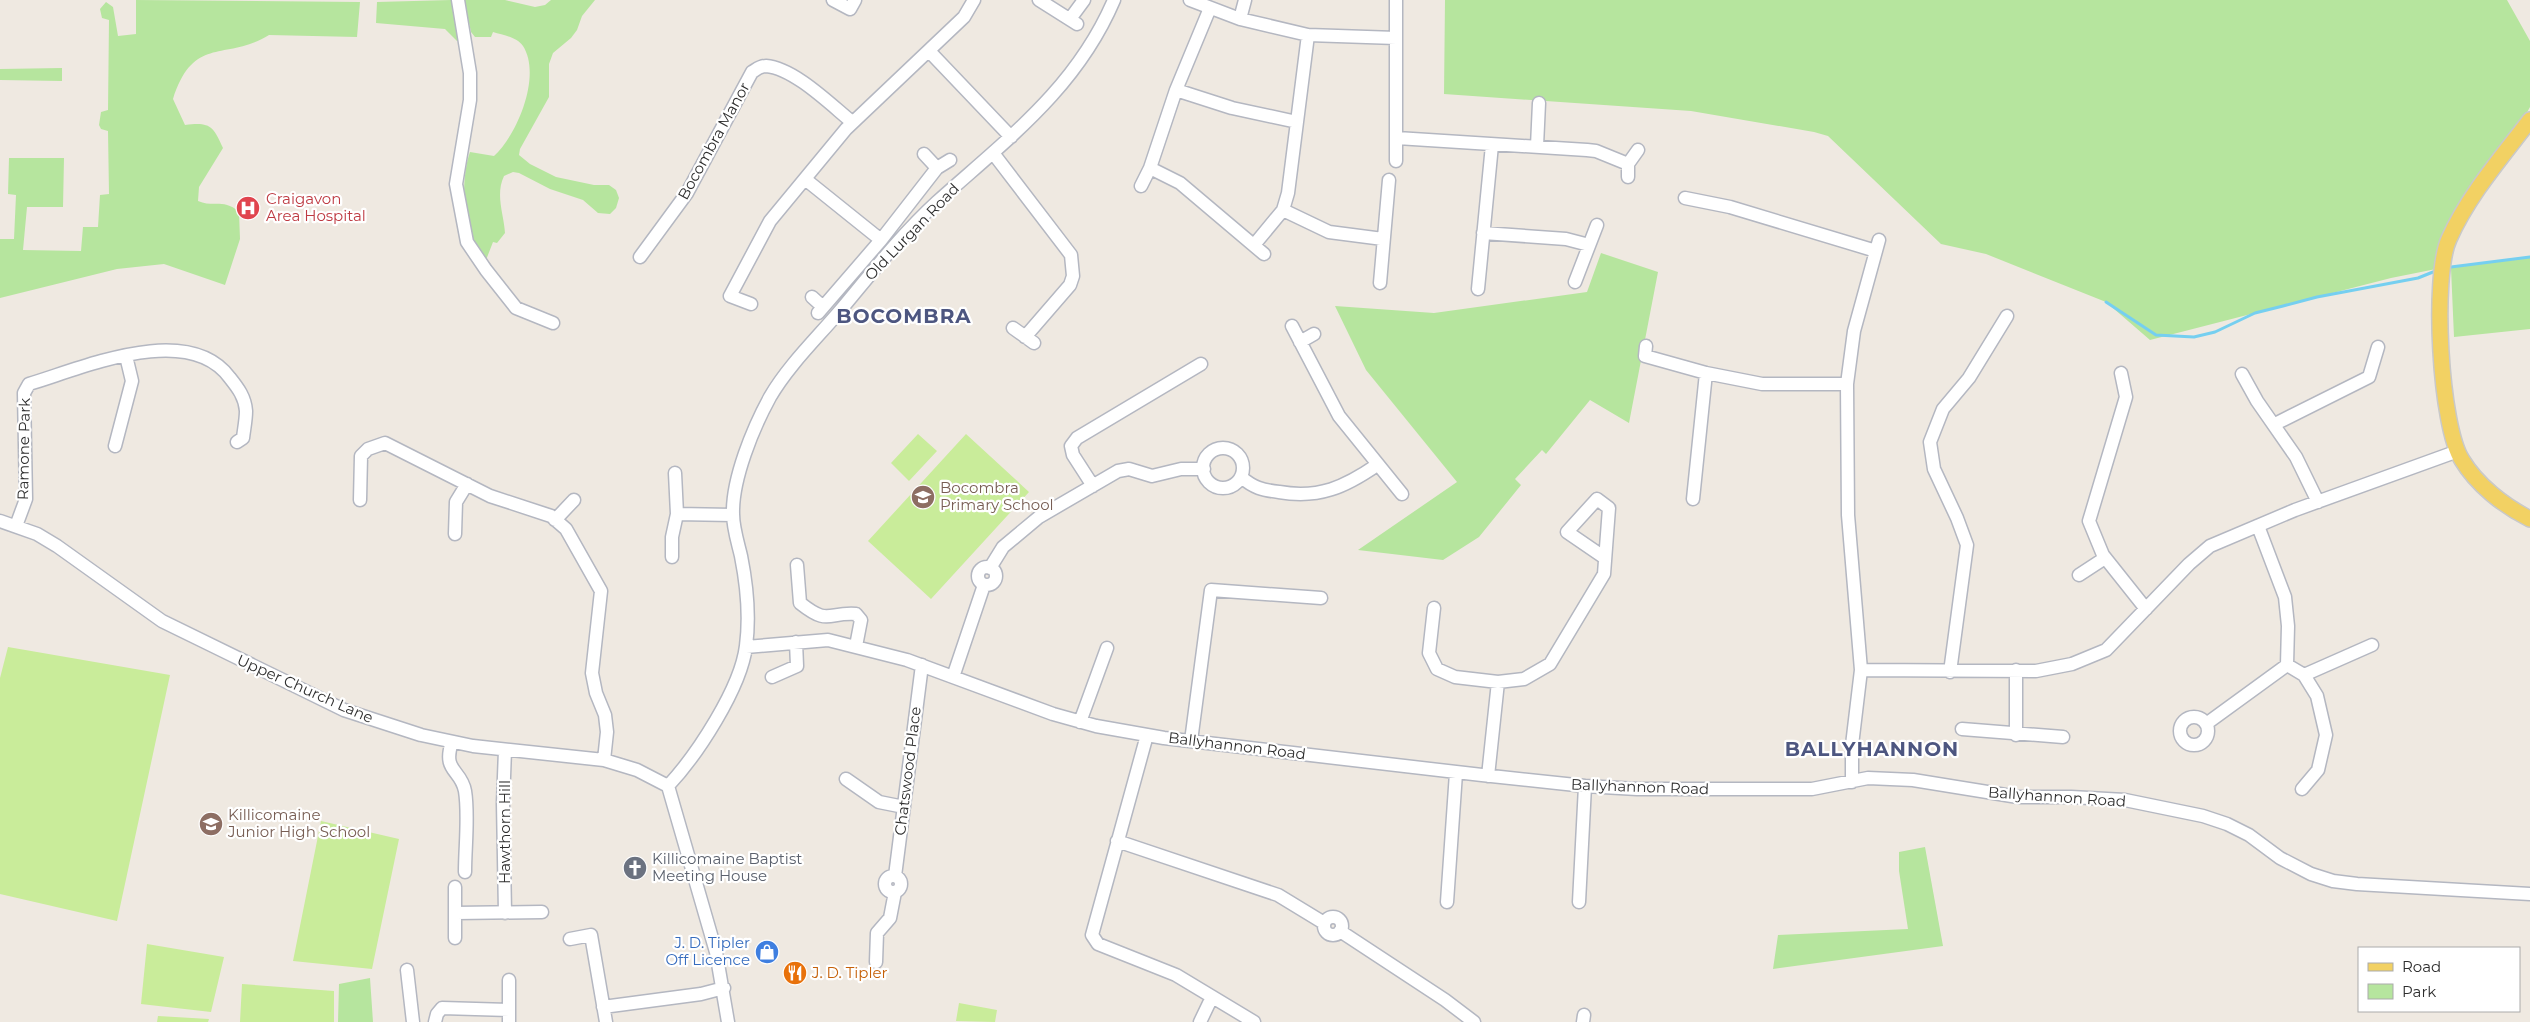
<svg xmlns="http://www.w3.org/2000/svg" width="2530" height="1022" font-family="Montserrat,sans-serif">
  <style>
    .green { fill: #b6e59e }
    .pitch { fill: #c9ec9a }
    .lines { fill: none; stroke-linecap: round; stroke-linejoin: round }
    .stream { stroke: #75cff0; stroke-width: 3 }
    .minor-casing { stroke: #b4b7c1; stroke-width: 15 }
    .major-casing { stroke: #c9c9c9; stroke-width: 18 }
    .minor { stroke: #fff; stroke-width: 12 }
    .major { stroke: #f2d163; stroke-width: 15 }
    .labels { text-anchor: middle; stroke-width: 4.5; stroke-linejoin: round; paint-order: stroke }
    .street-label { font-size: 15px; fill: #2e2e2e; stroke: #fff }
    .health-label { font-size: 15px; fill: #be3a42; stroke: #fff; text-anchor: start }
    .education-label { font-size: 15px; fill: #785e54; stroke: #fff; text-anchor: start }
    .worship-label { font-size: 15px; fill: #5b616d; stroke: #fff; text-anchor: start }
    .shop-label { font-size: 15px; fill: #366cbe; stroke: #fff; text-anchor: end }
    .food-label { font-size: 15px; fill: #c56008; stroke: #fff; text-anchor: start }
    .district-label { font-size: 20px; font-weight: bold; letter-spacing: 1px; fill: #4d5680; stroke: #fff }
  </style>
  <rect width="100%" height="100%" fill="#efe9e1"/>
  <path class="green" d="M 136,0 L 360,2 L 357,37 L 269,35 C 226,62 194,34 173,99 L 185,125 C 209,122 213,125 223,148 L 199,187 L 198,201 C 214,208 223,198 239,212 L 240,239 L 225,285 L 164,264 L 117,269 L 0,298 L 0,239 L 14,239 L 16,195 L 8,194 L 9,158 L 64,158 L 63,207 L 27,207 L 23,250 L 81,251 L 83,227 L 98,227 L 100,195 L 109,194 L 108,131 L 101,129 L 99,125 L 101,112 L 108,110 L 109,20 L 102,18 L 100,9 L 106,2 L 113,7 L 118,36 L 136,34 Z
    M 451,0 L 455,6 L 459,41 L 457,41 L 445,29 L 376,23 L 377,2 Z
    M 464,0 L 505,0 L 535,7 L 545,5 L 551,0 L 595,0 L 582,16 L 577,30 L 571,38 L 553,53 L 549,64 L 549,97 L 520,149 L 519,155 L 530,164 L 556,177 L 594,185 L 609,185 L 616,190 L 619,198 L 616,208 L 610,214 L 598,213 L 583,200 L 550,189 L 519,173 L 513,172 L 504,176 C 495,195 504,214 505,233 L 497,243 L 493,242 L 486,260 C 481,253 474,245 471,237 C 462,215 462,174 470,152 L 494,156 C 517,135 542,76 523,46 C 517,37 503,35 493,32 L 491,37 L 475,37 L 471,32 Z
    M 1445,0 L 2507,0 L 2530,41 L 2530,107 L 2441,268 L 2391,278 L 2150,340 L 2106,302 L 1986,254 L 1941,244 L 1828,136 L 1814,132 L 1691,111 L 1444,94 Z
    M 62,68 L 62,81 L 0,80 L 0,69 Z
    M 1601,253 L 1658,272 L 1629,423 L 1590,400 L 1546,454 L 1542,450 L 1515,479 L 1521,485 L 1479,537 L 1443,560 L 1358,550 L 1457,482 L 1366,370 L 1335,306 L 1434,313 L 1587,292 Z
    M 2530,257 L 2530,329 L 2454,337 L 2451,268 Z
    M 1925,847 L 1943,946 L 1773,969 L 1778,935 L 1908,929 L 1899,871 L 1899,852 Z
    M 370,978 L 373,1022 L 338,1022 L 339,984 Z"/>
  <path class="pitch" d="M 918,434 L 937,451 L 909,481 L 891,463 Z
    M 966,434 L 1029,492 L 931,599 L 868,541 Z
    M 8,647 L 170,675 L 117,921 L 0,894 L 0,678 Z
    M 321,821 L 399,839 L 372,969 L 293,961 Z
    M 147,944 L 224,957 L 211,1012 L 141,1004 Z
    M 242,984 L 334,991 L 334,1022 L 240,1022 Z
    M 959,1003 L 997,1010 L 995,1022 L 956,1021 Z
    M 158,1016 L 209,1019 L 208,1022 L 157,1022 Z"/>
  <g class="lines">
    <path class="stream" d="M 2451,267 L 2530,257
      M 2106,302 L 2156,335 L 2194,337 L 2215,332 L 2255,313 L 2283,306 L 2317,297 L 2418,278 L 2433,272"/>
    <g class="minor-casing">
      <path id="minor" d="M 458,0 L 470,73 L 470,100 L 456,184 L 467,242 L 486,270 L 516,308 L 553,323
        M 833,0 L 850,9 L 855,0
        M 1039,0 L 1077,24
        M 1190,0 L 1240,19 L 1308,35 L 1396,38
        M 1396,0 L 1396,161
        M 1070,19 L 1084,0
        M 1240,19 L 1245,0
        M 929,51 L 1011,137
        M 1176,90 L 1232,108 L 1297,122
        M 1397,138 L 1587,150 L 1596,151 L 1628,164
        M 1537,146 L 1539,103
        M 993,153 L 1071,255 L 1073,276 L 1070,285 L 1025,337
        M 924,154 L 937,168
        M 1150,168 L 1180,183 L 1264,254
        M 1628,177 L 1628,164 L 1638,150
        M 805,179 L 881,240
        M 1141,186 L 1150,168 L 1176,90 L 1210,8
        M 1685,198 L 1730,207 L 1876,251
        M 1283,210 L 1329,232 L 1383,239
        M 1483,233 L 1566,239 L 1589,245
        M 1254,245 L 1283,210 L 1288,193 L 1308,35
        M 640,257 L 687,193 L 752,72 C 757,69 760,66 766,66 C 794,68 831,105 852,122
        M 1575,282 L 1597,225
        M 1380,283 L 1389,180
        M 1478,289 L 1492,145
        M 812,297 L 823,307
        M 751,304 L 730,296 L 770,221 L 846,129 L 964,17 L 974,0
        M 818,313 L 881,240 L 937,168 L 950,160
        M 1292,326 L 1339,416 L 1402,494
        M 1013,328 L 1034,343
        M 1300,342 L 1314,334
        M 1646,346 L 1645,356 L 1706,373 L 1762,384 L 1847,384
        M 2121,373 L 2126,397 L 2089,521 L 2103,555 L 2146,609
        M 2242,374 L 2257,401 L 2296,457 L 2318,502
        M 2275,424 L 2369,377 L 2378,347
        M 115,446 L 132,381 L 126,356
        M1203 468a20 20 0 1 1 40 0a20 20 0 1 1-40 0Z
        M 1241,477 C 1254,488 1262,490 1279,492 C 1319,499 1345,487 1377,465
        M 1093,486 L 1073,455 L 1071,446 L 1077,438 L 1201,364
        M 1693,499 L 1706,373
        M 360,500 L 361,456 L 368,449 L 385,443 L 490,496 L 551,516 L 566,529 L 601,591 L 592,673 L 596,693 L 605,715 L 607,732 L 604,760
        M 677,514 L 733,515
        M 555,520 L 574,500
        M 0,521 L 37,534 L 57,546 L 162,621 L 344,710 L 421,735 L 473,746 L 604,760 L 637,770 L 668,786
        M 16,526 L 26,499 L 24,393 L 29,384 C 83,368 188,321 230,378 C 238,388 245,397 246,411 C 246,420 244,429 243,438 L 237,442
        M 2258,526 L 2285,597 L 2288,626 L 2287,665 L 2304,675 L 2317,696 L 2326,735 L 2318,770 L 2302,789
        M 455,534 L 456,502 L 467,484
        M 672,557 L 672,537 L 677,514 L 675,473
        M 797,565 L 800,603 C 829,626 827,612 856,614 L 861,620 L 856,646
        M978 576a9 9 0 1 1 18 0a9 9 0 1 1-18 0Z
        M 990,568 L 1003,547 L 1039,517 L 1118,471 L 1129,469 L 1152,476 L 1181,469 L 1204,469
        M 2079,575 L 2105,558
        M 1434,608 L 1429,653 L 1437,669 L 1455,677 L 1498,682 L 1524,679 L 1550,664 L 1604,574 L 1609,508 L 1597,499 L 1567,532 L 1605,558
        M 746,647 L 828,640 L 907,660 L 1053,714 L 1096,726 L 1164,738 L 1482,775 L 1585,786 L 1637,789 L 1812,789 L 1868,778 L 1913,780 L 2018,797 L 2071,797 L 2125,800 L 2203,816 L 2227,824 L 2249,835 L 2280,858 L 2311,874 L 2333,881 L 2357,884 L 2530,894
        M 1861,670 L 2036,671 L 2072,664 L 2106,650 L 2189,564 L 2210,546 L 2295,510 L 2458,451
        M 1950,672 L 1967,545 L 1957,518 L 1934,469 L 1930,442 L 1943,409 L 1969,378 L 2007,316
        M 2304,675 L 2372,645
        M 772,677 L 797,666 L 796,642
        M 953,677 L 984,585
        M2180 731a14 14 0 1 1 28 0a14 14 0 1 1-28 0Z
        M 1080,722 L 1107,648
        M 2206,724 L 2287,665
        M 1962,729 L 2063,737
        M 1147,735 L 1092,935 L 1098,944 L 1176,975 L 1254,1022
        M 2016,735 L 2016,670
        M 1191,741 L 1211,590 L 1321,598
        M 452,742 C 442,772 461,769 465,791 C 469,815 465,847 465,872
        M 505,750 L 503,803 L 505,913
        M 1488,776 L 1498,682
        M 846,779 L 879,802 L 904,807
        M 1852,782 L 1852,745 L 1861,670 L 1848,515 L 1847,384 L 1854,331 L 1879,240
        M 668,786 C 697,755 741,688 746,646 C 750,616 747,586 741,556 C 738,543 733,528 733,514 C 732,479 753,428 770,397 C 788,366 816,339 839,312 C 870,275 901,235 937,202 C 1007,139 1076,89 1114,0
        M 668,786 L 716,952 L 728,1022
        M 1117,841 L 1278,895 L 1324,923
        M885 884a8 8 0 1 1 16 0a8 8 0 1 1-16 0Z
        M 895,876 L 922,665
        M 1447,902 L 1456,773
        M 1579,902 L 1585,786
        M 456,913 L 542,912
        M1324 926a9 9 0 1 1 18 0a9 9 0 1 1-18 0Z
        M 1340,931 L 1445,1000 L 1474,1022
        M 455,938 L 455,887
        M 570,939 L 591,935 L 606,1022
        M 876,962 L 877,933 L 890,918 L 895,892
        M 407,970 L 413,1022
        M 603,1007 L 701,994 L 724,988
        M 435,1022 L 437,1014 L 442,1008 L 509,1010
        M 509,1022 L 509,980
        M 1200,1022 L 1212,997
        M 1583,1022 L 1584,1015"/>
    </g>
    <g class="major-casing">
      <path id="major" d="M 2530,120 C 2501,158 2468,196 2449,239 C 2432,276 2440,426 2462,460 C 2477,485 2504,506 2530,519"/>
    </g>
    <use href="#minor" class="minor"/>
    <use href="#major" class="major"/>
  </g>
  <defs>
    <g id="hospital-disc" transform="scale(1.25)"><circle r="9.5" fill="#e0444e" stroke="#fff"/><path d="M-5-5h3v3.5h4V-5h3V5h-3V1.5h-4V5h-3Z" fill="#fff"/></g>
    <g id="school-disc" transform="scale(1.25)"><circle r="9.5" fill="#8d6e63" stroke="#fff"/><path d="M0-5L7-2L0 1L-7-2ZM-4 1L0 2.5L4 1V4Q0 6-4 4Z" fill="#fff"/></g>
    <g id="church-disc" transform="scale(1.25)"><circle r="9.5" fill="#6b7280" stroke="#fff"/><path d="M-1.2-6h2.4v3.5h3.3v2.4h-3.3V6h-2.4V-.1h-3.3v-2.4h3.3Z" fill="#fff"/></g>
    <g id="shop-disc" transform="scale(1.25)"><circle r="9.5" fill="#3f7fe0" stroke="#fff"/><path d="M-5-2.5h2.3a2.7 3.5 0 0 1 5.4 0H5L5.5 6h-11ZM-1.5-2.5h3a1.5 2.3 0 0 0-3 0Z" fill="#fff"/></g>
    <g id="restaurant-disc" transform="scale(1.25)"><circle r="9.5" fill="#e8710a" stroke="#fff"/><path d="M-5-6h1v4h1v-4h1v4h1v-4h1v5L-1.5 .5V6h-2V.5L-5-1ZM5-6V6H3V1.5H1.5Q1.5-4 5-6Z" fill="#fff"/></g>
  </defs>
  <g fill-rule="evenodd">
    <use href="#hospital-disc" x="248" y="208"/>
    <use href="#school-disc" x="923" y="497"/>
    <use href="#school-disc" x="211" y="824"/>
    <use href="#church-disc" x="635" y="868"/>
    <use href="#shop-disc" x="767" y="952"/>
    <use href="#restaurant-disc" x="795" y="973"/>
  </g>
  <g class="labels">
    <g class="street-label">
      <text transform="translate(714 141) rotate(-61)" y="5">Bocombra Manor</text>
      <text transform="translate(912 232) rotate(-46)" y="5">Old Lurgan Road</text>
      <text transform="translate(24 449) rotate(-89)" y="5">Ramone Park</text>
      <text transform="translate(305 689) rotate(24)" y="5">Upper Church Lane</text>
      <text transform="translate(1237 746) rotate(7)" y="5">Ballyhannon Road</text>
      <text transform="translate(908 771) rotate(-83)" y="5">Chatswood Place</text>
      <text transform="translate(1640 787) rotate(2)" y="5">Ballyhannon Road</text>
      <text transform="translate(2057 797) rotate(4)" y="5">Ballyhannon Road</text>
      <text transform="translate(505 832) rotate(-90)" y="5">Hawthorn Hill</text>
    </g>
    <g class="health-label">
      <text x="266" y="204">Craigavon<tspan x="266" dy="17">Area Hospital</tspan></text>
    </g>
    <g class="education-label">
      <text x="940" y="493">Bocombra<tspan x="940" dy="17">Primary School</tspan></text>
      <text x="228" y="820">Killicomaine<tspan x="228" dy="17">Junior High School</tspan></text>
    </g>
    <g class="worship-label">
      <text x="652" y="864">Killicomaine Baptist<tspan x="652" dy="17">Meeting House</tspan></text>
    </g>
    <g class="shop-label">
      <text x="750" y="948">J. D. Tipler<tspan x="750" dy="17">Off Licence</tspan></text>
    </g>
    <g class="food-label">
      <text x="812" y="978">J. D. Tipler</text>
    </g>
    <g class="district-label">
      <text x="904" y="323">BOCOMBRA</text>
      <text x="1872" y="756">BALLYHANNON</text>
    </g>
  </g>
  <rect x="2358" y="947" width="162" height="65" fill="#ffffff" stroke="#ababab"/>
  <rect x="2368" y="963" width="25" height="8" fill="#f2d163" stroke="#ababab"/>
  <text x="2402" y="972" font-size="15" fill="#2e2e2e">Road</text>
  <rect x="2368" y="984" width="25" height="15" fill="#b6e59e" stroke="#ababab"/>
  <text x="2402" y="997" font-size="15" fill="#2e2e2e">Park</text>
</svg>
